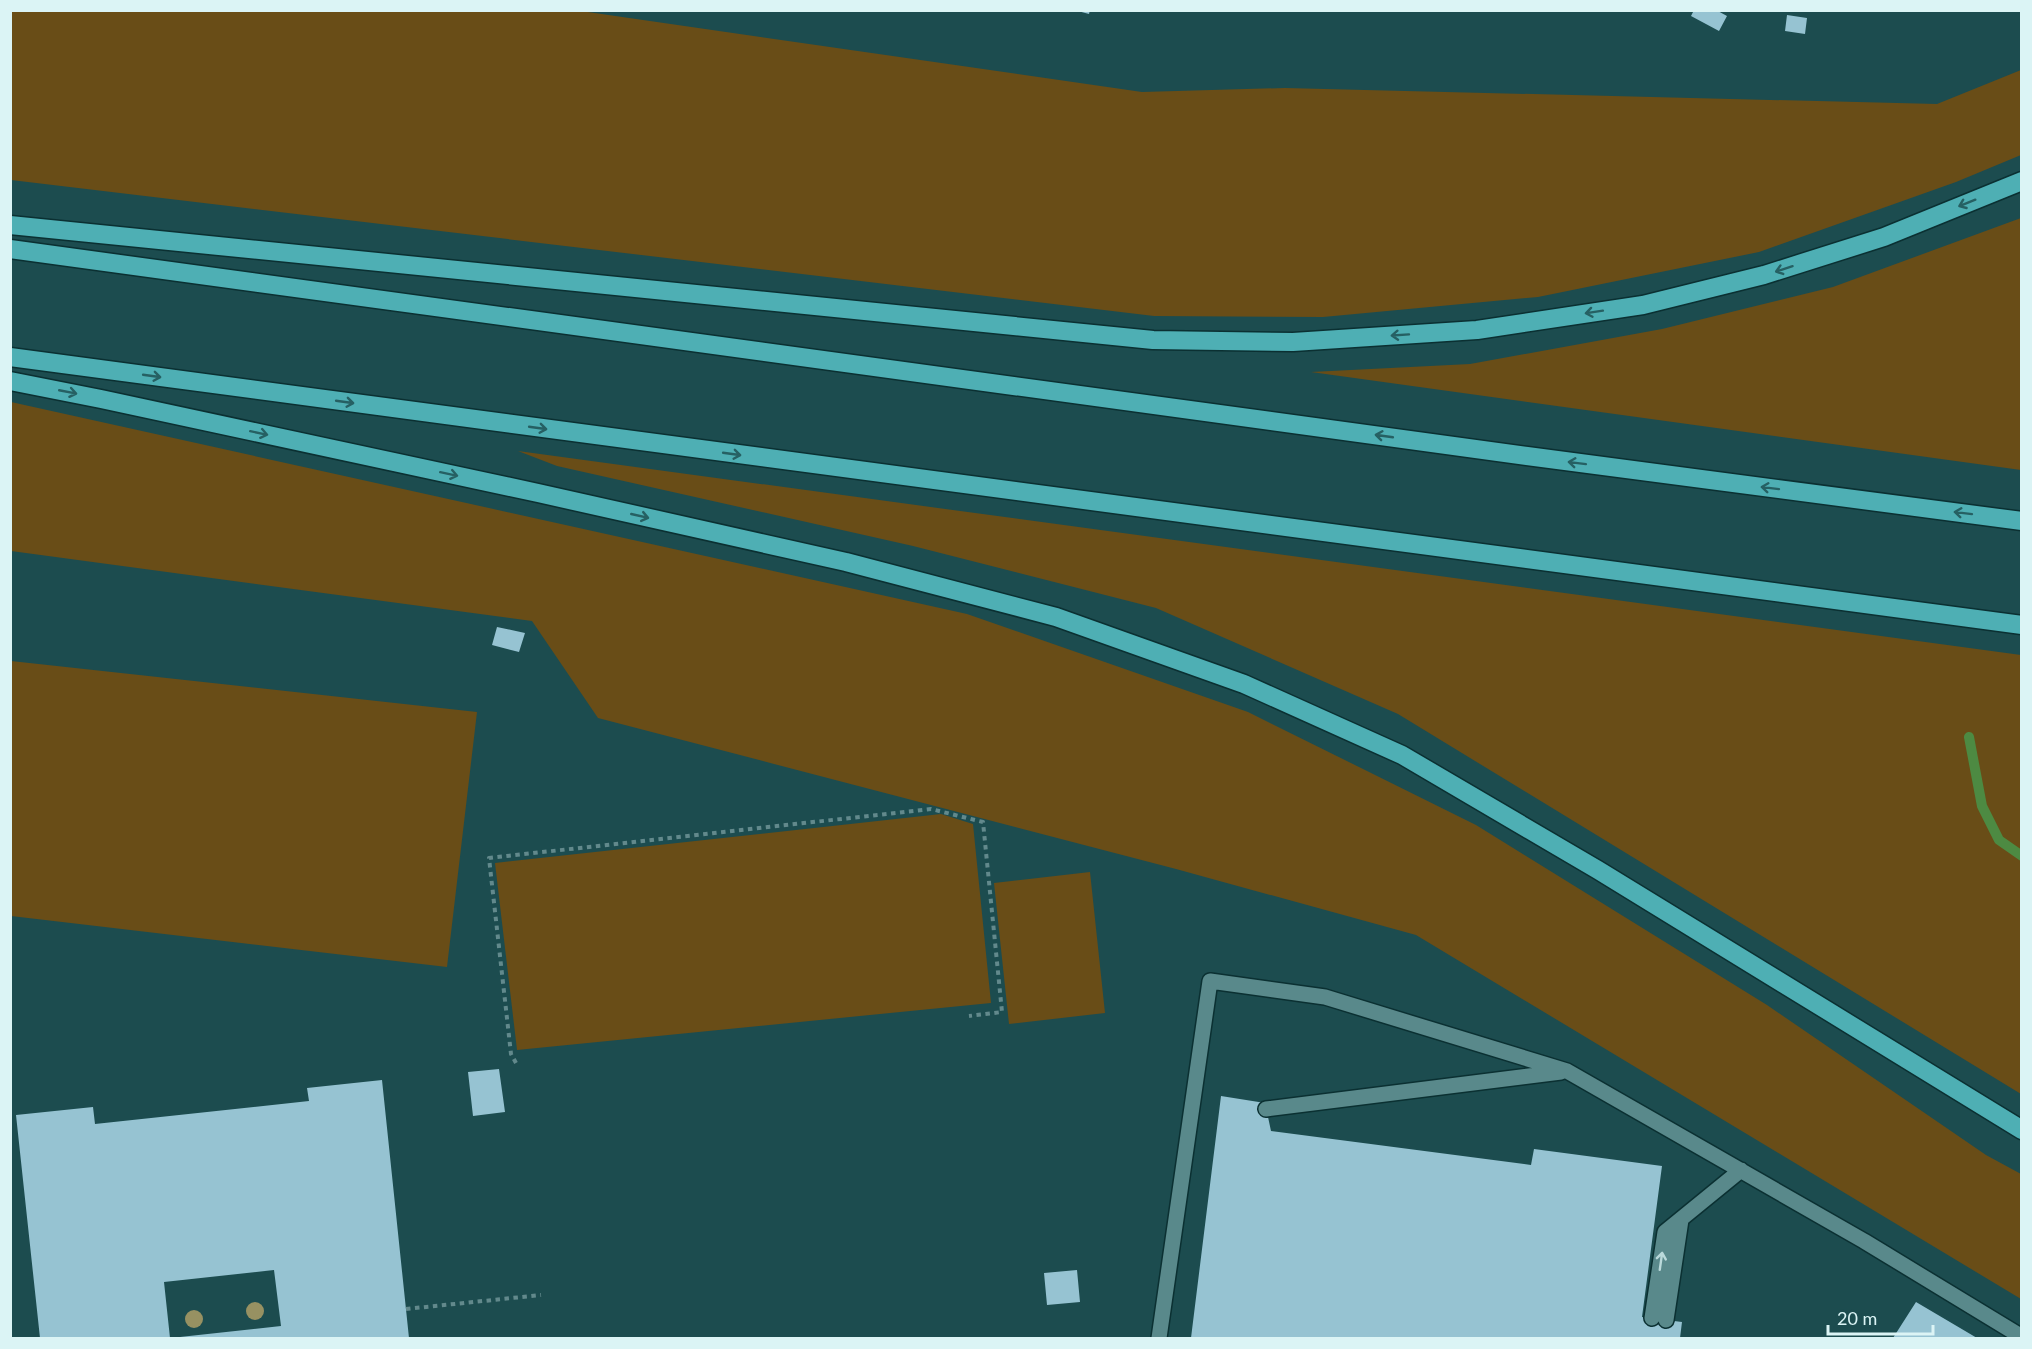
<svg xmlns="http://www.w3.org/2000/svg" width="2032" height="1349" font-family="Lato,sans-serif">
  <style>
    .green { fill: #694d17 }
    .lines { fill: none; stroke-linecap: round; stroke-linejoin: round }
    .stream { stroke: #4d8a42; stroke-width: 10 }
    .building { fill: #96c3d2 }
    .lane-casing { stroke: #0b3032; stroke-width: 18 }
    .highway-casing { stroke: #0b3032; stroke-width: 21 }
    .path { stroke: #62898c; stroke-width: 4; stroke-dasharray: 4.5 4.5; stroke-linecap: butt }
    .lane { stroke: #59898b; stroke-width: 15 }
    .highway { stroke: #4eafb4; stroke-width: 18 }
    .tree { fill: #979162 }
    .oneway { stroke: #266063 }
    .oneway2 { stroke: #bad9da }
  </style>
  <rect width="100%" height="100%" fill="#1c4c4f"/>
  <path class="green" d="M 11,10 L 574,10 L 1142,92 L 1285,88 L 1937,104 L 2021,70 L 2021,155 L 1956,182 L 1759,252 L 1538,297 L 1323,317 L 1154,316 L 11,180 Z
    M 2021,218 L 2021,470 L 1311,372 L 1470,364 L 1662,329 L 1833,287 Z
    M 11,402 L 967,614 L 1248,712 L 1476,825 L 1767,1005 L 1986,1155 L 2021,1174 L 2021,1299 L 1416,935 L 1176,869 L 598,718 L 532,621 L 11,551 Z
    M 518,451 L 2021,655 L 2021,1094 L 1398,714 L 1156,608 L 913,546 L 557,466 Z
    M 11,661 L 477,712 L 447,967 L 11,916 Z
    M 941,814 L 973,824 L 991,1003 L 517,1050 L 495,863 Z
    M 1090,872 L 1105,1013 L 1009,1024 L 994,883 Z"/>
  <g class="lines">
    <path class="stream" d="M 1969,737 L 1982,806 L 1999,840 L 2022,856"/>
  </g>
  <path class="building" d="M 1074,10 L 1090,10 L 1089,14 Z
    M 1694,10 L 1716,10 L 1727,16 L 1719,31 L 1691,16 Z
    M 1787,15 L 1807,18 L 1805,34 L 1785,31 Z
    M 497,627 L 525,633 L 519,652 L 492,645 Z
    M 499,1069 L 505,1112 L 473,1116 L 468,1072 Z
    M 382,1080 L 409,1338 L 180,1338 L 180,1337 L 281,1326 L 274,1270 L 164,1282 L 170,1338 L 40,1338 L 16,1115 L 93,1107 L 95,1124 L 309,1101 L 307,1088 Z
    M 1221,1096 L 1265,1103 L 1271,1131 L 1531,1165 L 1534,1149 L 1662,1166 L 1642,1317 L 1682,1322 L 1680,1338 L 1191,1338 Z
    M 1077,1270 L 1080,1302 L 1047,1305 L 1044,1273 Z
    M 1916,1302 L 1977,1338 L 1893,1338 Z"/>
  <g class="lines">
    <g class="lane-casing">
      <path id="lane" d="M 1266,1109 L 1561,1072
        M 1652,1318 L 1665,1232 L 1741,1170
        M 1666,1320 L 1681,1220
        M 1159,1338 L 1210,981 L 1325,997 L 1567,1071 L 1864,1241 L 2022,1337"/>
    </g>
    <g class="highway-casing">
      <path id="highway" d="M 10,225 L 1153,340 L 1293,342 L 1477,330 L 1643,305 L 1764,275 L 1884,237 L 2022,181
        M 10,249 L 1527,456 L 2022,521
        M 10,357 L 2022,625
        M 10,381 L 101,399 L 538,493 L 846,562 L 1056,617 L 1244,684 L 1402,755 L 1598,870 L 2022,1130"/>
    </g>
    <path class="path" d="M 516,1063 L 511,1054 L 489,858 L 931,809 L 983,822 L 1002,1012 L 969,1016
      M 406,1309 L 541,1295"/>
    <use href="#lane" class="lane"/>
    <use href="#highway" class="highway"/>
  </g>
  <g class="tree">
    <circle cx="255" cy="1311" r="9"/>
    <circle cx="194" cy="1319" r="9"/>
  </g>
  <defs><path id="oneway-shaft" d="M-6 0H5M1.5-3L5.5 0L1.5 3" fill="none" stroke-width="1.6" stroke-linecap="round" stroke-linejoin="round" transform="scale(1.5)"/></defs>
  <g class="oneway">
    <use href="#oneway-shaft" transform="translate(1967 203) rotate(158)"/>
    <use href="#oneway-shaft" transform="translate(1784 269) rotate(162)"/>
    <use href="#oneway-shaft" transform="translate(1594 312) rotate(171)"/>
    <use href="#oneway-shaft" transform="translate(1400 335) rotate(176)"/>
    <use href="#oneway-shaft" transform="translate(152 376) rotate(8)"/>
    <use href="#oneway-shaft" transform="translate(68 392) rotate(11)"/>
    <use href="#oneway-shaft" transform="translate(345 402) rotate(8)"/>
    <use href="#oneway-shaft" transform="translate(538 428) rotate(8)"/>
    <use href="#oneway-shaft" transform="translate(259 433) rotate(12)"/>
    <use href="#oneway-shaft" transform="translate(1384 436) rotate(-172)"/>
    <use href="#oneway-shaft" transform="translate(732 454) rotate(8)"/>
    <use href="#oneway-shaft" transform="translate(1577 463) rotate(-173)"/>
    <use href="#oneway-shaft" transform="translate(449 474) rotate(12)"/>
    <use href="#oneway-shaft" transform="translate(1770 488) rotate(-173)"/>
    <use href="#oneway-shaft" transform="translate(1963 513) rotate(-173)"/>
    <use href="#oneway-shaft" transform="translate(640 516) rotate(13)"/>
  </g>
  <use class="oneway2" href="#oneway-shaft" transform="translate(1661 1261) rotate(-82)"/>
  <rect width="2032" height="1349" fill="none" stroke="#dbf4f5" stroke-width="24"/>
  <path d="M1828 1325v9h105v-9" fill="none" stroke="#dbf4f5" stroke-width="3"/>
  <text x="1837" y="1325" font-size="18" fill="#dbf4f5" stroke="#1c4c4f" stroke-width="4.5" paint-order="stroke">20 m</text>
</svg>
